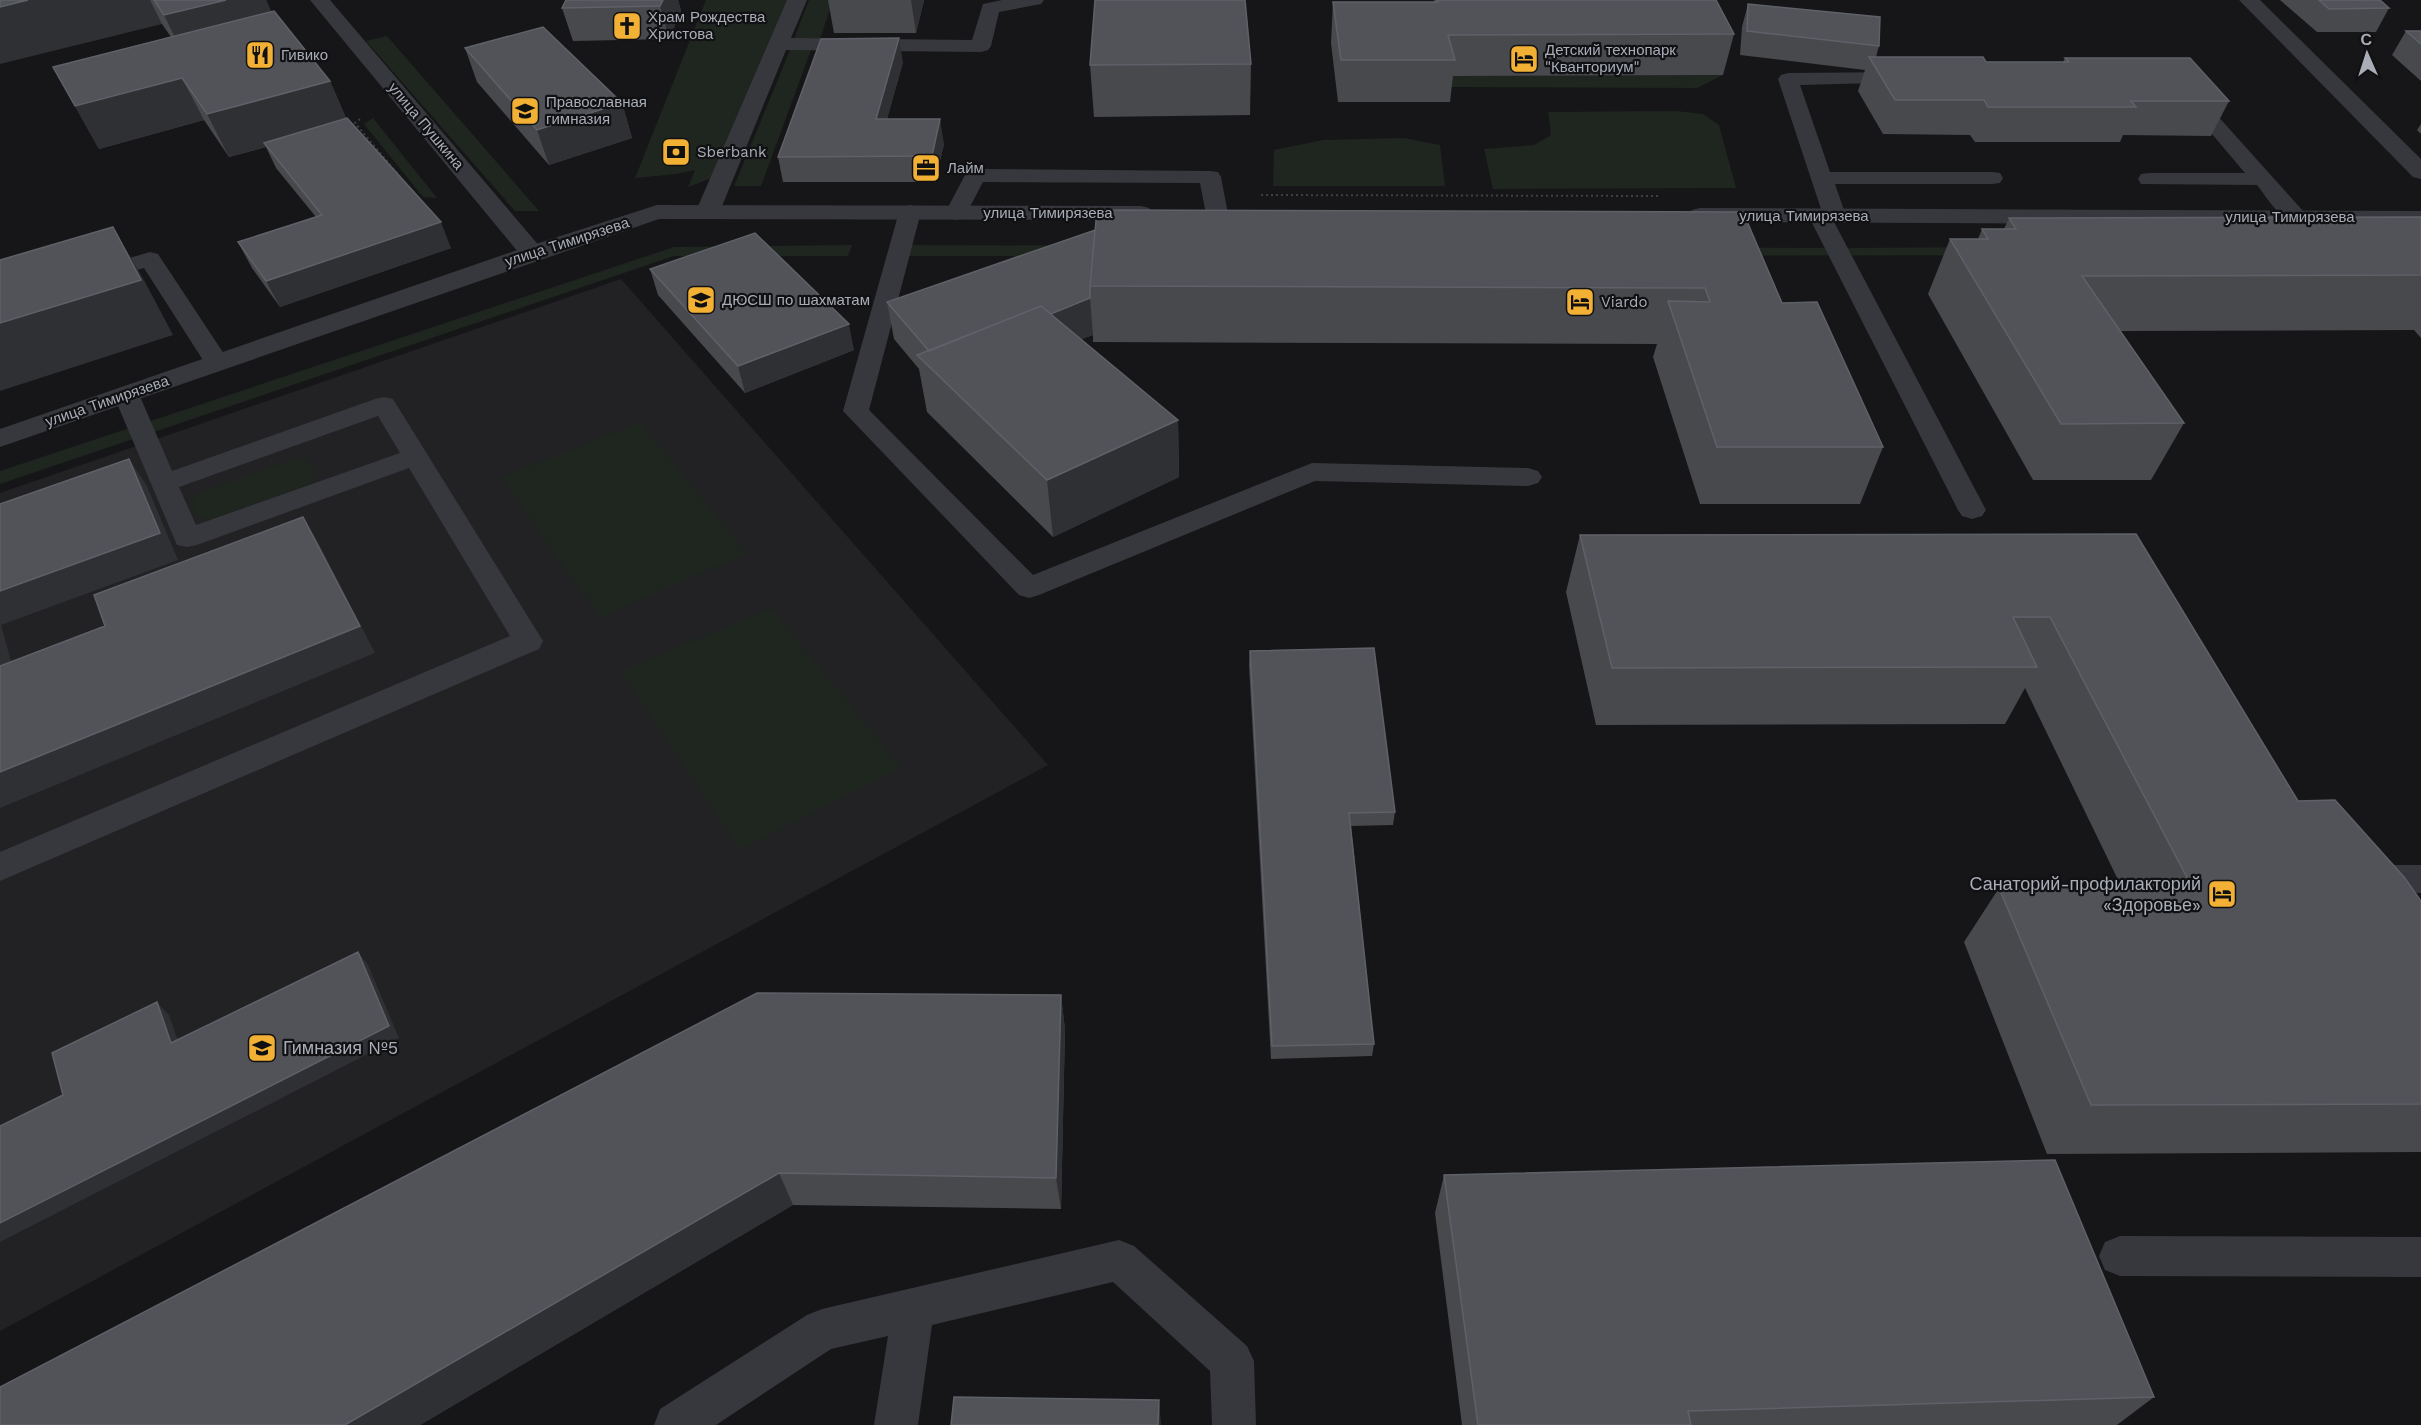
<svg xmlns="http://www.w3.org/2000/svg" width="2421" height="1425" font-family="'Work Sans',sans-serif">
  <style>
    .built { fill: #222225 }
    .green { fill: #1e261f }
    .lines { fill: none; stroke-linecap: round; stroke-linejoin: round }
    .path { stroke: #3d3f44; stroke-width: 2; stroke-dasharray: 2 3; stroke-linecap: butt }
    .service { fill: #37383d; fill-rule: evenodd }
    .minor { fill: #37383d; fill-rule: evenodd }
    .tertiary { fill: #37383d; fill-rule: evenodd }
    .wall { fill: #47494d }
    .shaded-wall { fill: #2f3033 }
    .building { fill: #525359; stroke: #5f6168; stroke-width: 1.5 }
    .labels { text-anchor: middle; stroke-width: 4.5; stroke-linejoin: round; paint-order: stroke }
    .far-poi-label { font-size: 15px; fill: #a8adb8; stroke: #111113; text-anchor: start }
    .far-street-label { font-size: 15px; fill: #a8adb8; stroke: #111113 }
    .poi-label { font-size: 18px; fill: #a8adb8; stroke: #111113; text-anchor: end }
  </style>
  <rect width="100%" height="100%" fill="#161618"/>
  <path class="built" d="M 621,279 L 1048,765 L 0,1331 L 0,493 Z"/>
  <path class="green" d="M 706,0 L 791,0 L 712,178 L 688,187 L 695,170 L 676,174 L 635,178 Z
    M 809,0 L 833,0 L 820,39 L 794,39 Z
    M 387,36 L 539,211 L 515,211 L 366,41 Z
    M 790,50 L 811,50 L 761,186 L 734,186 Z
    M 1723,75 L 1697,88 L 1447,87 L 1444,76 Z
    M 1676,111 L 1703,114 L 1719,125 L 1736,188 L 1493,189 L 1484,149 L 1534,145 L 1551,135 L 1548,112 Z
    M 373,118 L 437,198 L 423,197 L 364,124 Z
    M 1404,138 L 1440,145 L 1445,186 L 1273,186 L 1274,150 L 1323,140 Z
    M 852,245 L 848,256 L 674,256 L 0,484 L 0,471 L 674,247 Z
    M 901,245 L 1834,248 L 2421,245 L 2421,255 L 898,256 Z
    M 640,422 L 747,553 L 600,618 L 501,477 Z
    M 297,458 L 309,461 L 315,473 L 310,484 L 209,520 L 196,515 L 192,503 L 198,493 Z
    M 771,608 L 902,768 L 740,850 L 621,671 Z"/>
  <g class="lines">
    <path class="path" d="M 360,119 L 355,123 L 402,179
      M 1261,195 L 1658,196"/>
    <path class="service" d="M 1907,72 L 1914,74 L 1917,78 L 1914,82 L 1800,85 L 1830,172 L 1992,172 L 2000,173 L 2003,178 L 2000,183 L 1992,184 L 1835,184 L 1846,216 L 1843,221 L 1834,222 L 1986,510 L 1982,516 L 1972,519 L 1962,516 L 1958,510 L 1808,215 L 1811,210 L 1821,209 L 1778,79 L 1781,75 L 1788,73 Z
      M 2200,102 L 2207,104 L 2304,212 L 2307,217 L 2304,222 C 2283,227 2269,200 2257,185 L 2141,184 L 2138,179 L 2141,174 L 2149,173 L 2245,173 L 2190,108 L 2193,104 Z
      M 976,169 L 1210,171 L 1218,172 L 1221,177 L 1228,214 L 1225,219 L 1217,221 L 1209,219 L 1206,214 L 1200,183 L 983,182 L 964,218 L 956,220 L 948,218 L 945,213 L 965,175 L 968,170 Z
      M 910,205 L 918,207 L 921,212 L 869,410 L 1033,575 L 1312,463 L 1528,468 L 1538,471 L 1542,477 L 1538,483 L 1528,486 L 1315,481 L 1039,595 L 1029,598 L 1019,595 L 843,411 L 899,212 L 902,207 Z
      M 150,252 L 158,254 L 230,363 L 226,368 L 217,371 L 208,368 L 144,268 L 93,283 L 85,281 L 81,276 L 85,271 Z
      M 126,386 L 135,389 L 139,394 L 172,471 L 375,399 L 384,397 L 393,399 L 543,641 L 539,649 L 0,881 L 0,852 L 510,636 L 409,468 L 197,545 L 187,547 L 177,545 L 113,394 L 117,389 ZM 378,416 L 400,453 L 196,525 L 179,487 Z
      M 2366,865 L 2421,865 L 2421,893 L 2366,893 L 2354,889 L 2349,879 L 2354,869 Z
      M 2120,1236 L 2421,1237 L 2421,1277 L 2120,1276 L 2105,1270 L 2099,1256 L 2105,1242 Z
      M 1119,1240 L 1134,1246 L 1247,1346 L 1254,1361 L 1256,1425 L 1212,1425 L 1210,1371 L 1113,1282 L 932,1325 L 918,1425 L 874,1425 L 888,1336 L 831,1349 L 716,1425 L 654,1425 L 660,1409 L 807,1315 L 822,1309 Z"/>
    <path class="minor" d="M 310,0 L 330,0 L 541,248 L 544,253 L 541,258 L 532,260 L 523,258 Z
      M 787,0 L 807,0 L 791,38 L 972,40 L 983,4 L 1002,0 L 1044,0 L 1041,4 L 999,12 L 991,46 L 988,50 L 981,52 L 786,50 L 720,211 L 716,216 L 708,218 L 700,216 L 696,211 Z
      M 2239,0 L 2260,0 L 2421,159 L 2421,179 L 2413,177 Z"/>
    <path class="tertiary" d="M 657,205 L 1141,206 L 1149,208 L 1153,213 L 1149,218 L 1141,220 L 659,219 L 0,447 L 0,429 L 523,248 Z
      M 1700,208 L 2421,211 L 2421,225 L 1700,222 L 1692,220 L 1688,215 L 1692,210 Z"/>
  </g>
  <path class="wall" d="M 0,0 L 266,0 L 271,12 L 330,81 L 346,118 L 451,248 L 280,307 L 252,268 L 238,242 L 316,217 L 276,168 L 266,147 L 229,157 L 204,120 L 99,149 L 75,106 L 171,37 L 162,24 Z
    M 566,0 L 678,0 L 681,11 L 669,39 L 573,41 L 562,8 Z
    M 828,0 L 924,0 L 916,33 L 834,33 Z
    M 1434,0 L 1716,0 L 1734,34 L 1723,75 L 1453,76 L 1450,102 L 1338,102 L 1331,43 L 1333,2 L 1434,2 Z
    M 2280,0 L 2380,0 L 2389,8 L 2376,32 L 2317,32 Z
    M 1748,4 L 1879,46 L 1876,57 L 1986,62 L 2063,62 L 2065,58 L 2229,101 L 2211,136 L 2123,135 L 2120,142 L 1975,142 L 1970,135 L 1883,134 L 1858,91 L 1865,70 L 1740,55 L 1742,27 Z
    M 2406,31 L 2421,31 L 2421,81 L 2392,55 Z
    M 465,48 L 622,103 L 632,138 L 549,165 L 477,82 Z
    M 903,62 L 887,119 L 944,144 L 935,182 L 783,182 L 778,157 Z
    M 1251,64 L 1250,115 L 1094,117 L 1090,65 Z
    M 2421,124 L 2421,134 L 2417,130 Z
    M 1743,212 L 1782,303 L 1883,447 L 1860,504 L 1700,504 L 1653,357 L 1657,344 L 1093,342 L 1093,335 L 1081,339 L 1178,420 L 1179,477 L 1053,537 L 927,412 L 919,369 L 894,339 L 887,302 Z
    M 2421,217 L 2421,338 L 2414,330 L 2120,331 L 2184,423 L 2151,480 L 2033,480 L 1928,294 L 1950,239 L 1978,239 L 1982,229 L 2004,229 L 2009,218 Z
    M 650,269 L 854,350 L 745,393 L 658,295 Z
    M 2136,534 L 2298,801 L 2421,901 L 2421,1152 L 2047,1154 L 1964,942 L 1999,888 L 2122,888 L 2025,688 L 2005,724 L 1596,725 L 1566,592 L 1580,535 Z
    M 1250,651 L 1395,812 L 1393,825 L 1351,826 L 1374,1044 L 1372,1056 L 1271,1059 L 1249,665 Z
    M 1061,995 L 1065,1030 L 1061,1209 L 793,1205 L 420,1425 L 0,1425 Z
    M 1444,1175 L 2154,1397 L 2117,1425 L 1462,1425 L 1435,1213 Z"/>
  <path class="shaded-wall" d="M 28,0 L 150,0 L 162,24 L 0,64 L 0,7 Z
    M 226,0 L 266,0 L 285,41 L 189,66 L 164,15 Z
    M 663,0 L 678,0 L 681,11 L 669,39 L 660,6 Z
    M 911,0 L 924,0 L 916,33 Z
    M 899,38 L 903,62 L 880,144 L 876,119 Z
    M 182,78 L 204,120 L 99,149 L 75,106 Z
    M 330,81 L 348,123 L 264,143 L 266,147 L 229,157 L 207,114 Z
    M 622,103 L 632,138 L 549,165 L 537,130 Z
    M 940,119 L 944,144 L 935,182 L 932,156 Z
    M 441,222 L 451,248 L 280,307 L 266,281 Z
    M 113,227 L 145,282 L 173,335 L 0,391 L 0,323 Z
    M 1090,298 L 1093,335 L 1028,361 L 1020,326 Z
    M 849,324 L 854,350 L 745,393 L 738,366 Z
    M 1178,420 L 1179,477 L 1053,537 L 1047,480 Z
    M 129,459 L 147,486 L 178,560 L 1,625 L 20,694 L 0,671 L 0,591 Z
    M 303,517 L 319,544 L 375,653 L 0,808 L 0,772 Z
    M 358,952 L 368,965 L 399,1038 L 0,1242 L 0,1223 Z
    M 1061,995 L 1065,1030 L 1061,1209 L 1056,1178 Z
    M 157,1002 L 169,1015 L 183,1055 L 171,1043 Z
    M 779,1173 L 793,1205 L 420,1425 L 345,1425 Z
    M 1159,1400 L 1161,1425 L 1158,1425 Z"/>
  <path class="building" d="M 0,0 L 28,0 L 0,7 Z
    M 154,0 L 226,0 L 164,15 Z
    M 566,0 L 663,0 L 660,6 L 562,8 Z
    M 1095,0 L 1245,0 L 1251,64 L 1090,65 Z
    M 1437,0 L 1716,0 L 1734,34 L 1448,35 L 1455,60 L 1341,60 L 1333,2 L 1438,2 Z
    M 2319,0 L 2380,0 L 2389,8 L 2329,9 Z
    M 1748,4 L 1880,17 L 1879,46 L 1747,31 Z
    M 274,11 L 330,81 L 207,114 L 182,78 L 75,106 L 53,67 Z
    M 543,27 L 622,103 L 537,130 L 465,48 Z
    M 2406,31 L 2421,31 L 2421,44 Z
    M 899,38 L 876,119 L 940,119 L 932,156 L 778,157 L 821,39 Z
    M 1869,57 L 1983,57 L 1986,62 L 2069,62 L 2065,58 L 2190,58 L 2229,101 L 2131,101 L 2136,107 L 1988,107 L 1984,100 L 1895,100 Z
    M 347,118 L 441,222 L 266,281 L 238,242 L 322,215 L 264,143 Z
    M 1097,210 L 1743,212 L 1782,303 L 1817,302 L 1883,447 L 1717,447 L 1668,301 L 1710,302 L 1705,288 L 1090,286 Z
    M 2421,217 L 2421,275 L 2082,276 L 2184,423 L 2061,424 L 1950,239 L 1988,239 L 1982,229 L 2016,229 L 2009,218 Z
    M 113,227 L 141,280 L 0,323 L 0,260 Z
    M 1095,230 L 1090,286 L 1090,298 L 1051,314 L 1041,306 L 929,351 L 887,302 Z
    M 755,233 L 849,324 L 738,366 L 650,269 Z
    M 1041,306 L 1178,420 L 1047,480 L 917,355 Z
    M 129,459 L 160,533 L 0,591 L 0,504 Z
    M 303,517 L 360,626 L 0,772 L 0,666 L 105,626 L 94,595 Z
    M 2136,534 L 2298,801 L 2335,800 L 2404,877 L 2421,901 L 2421,1104 L 2091,1105 L 1999,888 L 2192,887 L 2050,617 L 2013,617 L 2037,667 L 1612,668 L 1580,535 Z
    M 1374,648 L 1395,812 L 1349,813 L 1374,1044 L 1272,1046 L 1250,651 Z
    M 358,952 L 389,1026 L 0,1223 L 0,1126 L 63,1095 L 52,1053 L 157,1002 L 171,1043 Z
    M 757,993 L 1061,995 L 1056,1178 L 779,1173 L 345,1425 L 0,1425 L 0,1387 Z
    M 2055,1160 L 2154,1397 L 1688,1411 L 1691,1425 L 1478,1425 L 1444,1175 Z
    M 954,1397 L 1159,1400 L 1158,1425 L 951,1425 Z"/>
  <defs>
    <g id="church-square" transform="scale(1.5)"><rect x="-9" y="-9" width="18" height="18" rx="4" fill="#f2b134" stroke="#111113"/><path d="M-1.2-6h2.4v3.5h3.3v2.4h-3.3V6h-2.4V-.1h-3.3v-2.4h3.3Z" fill="#111"/></g>
    <g id="restaurant-square" transform="scale(1.5)"><rect x="-9" y="-9" width="18" height="18" rx="4" fill="#f2b134" stroke="#111113"/><path d="M-5-6h1v4h1v-4h1v4h1v-4h1v5L-1.5 .5V6h-2V.5L-5-1ZM5-6V6H3V1.5H1.5Q1.5-4 5-6Z" fill="#111"/></g>
    <g id="hotel-square" transform="scale(1.5)"><rect x="-9" y="-9" width="18" height="18" rx="4" fill="#f2b134" stroke="#111113"/><path d="M-6-4.5h1.5V1H6V5H4.5V3h-9V5H-6ZM-4 0a1.8 1.8 0 1 1 3.6 0ZM.5 0V-2.5h3Q6-2.5 6 0Z" fill="#111"/></g>
    <g id="school-square" transform="scale(1.5)"><rect x="-9" y="-9" width="18" height="18" rx="4" fill="#f2b134" stroke="#111113"/><path d="M0-5L7-2L0 1L-7-2ZM-4 1L0 2.5L4 1V4Q0 6-4 4Z" fill="#111"/></g>
    <g id="bank-square" transform="scale(1.5)"><rect x="-9" y="-9" width="18" height="18" rx="4" fill="#f2b134" stroke="#111113"/><path d="M-6-4H6V4H-6ZM0-2.3a2.3 2.3 0 1 0 0 4.6a2.3 2.3 0 1 0 0-4.6Z" fill="#111"/></g>
    <g id="office-square" transform="scale(1.5)"><rect x="-9" y="-9" width="18" height="18" rx="4" fill="#f2b134" stroke="#111113"/><path d="M-6-3h4V-5.5h4V-3h4V5H-6ZM-1-4.5V-3h2v-1.5ZM-6 0V1H6V0Z" fill="#111"/></g>
  </defs>
  <g fill-rule="evenodd">
    <use href="#church-square" x="627" y="26"/>
    <use href="#restaurant-square" x="260" y="55"/>
    <use href="#hotel-square" x="1524" y="59"/>
    <use href="#school-square" x="525" y="111"/>
    <use href="#bank-square" x="676" y="152"/>
    <use href="#office-square" x="926" y="168"/>
    <use href="#school-square" x="701" y="300"/>
    <use href="#hotel-square" x="1580" y="302"/>
    <use href="#hotel-square" x="2222" y="894"/>
    <use href="#school-square" x="262" y="1048"/>
  </g>
  <g class="labels">
    <g class="far-poi-label">
      <text x="648" y="22">Храм Рождества<tspan x="648" dy="17">Христова</tspan></text>
      <text x="1545" y="55">Детский технопарк<tspan x="1545" dy="17">"Кванториум"</tspan></text>
      <text x="281" y="60">Гивико</text>
      <text x="546" y="107">Православная<tspan x="546" dy="17">гимназия</tspan></text>
      <text x="697" y="157">Sberbank</text>
      <text x="947" y="173">Лайм</text>
      <text x="722" y="305">ДЮСШ по шахматам</text>
      <text x="1601" y="307">Viardo</text>
    </g>
    <g class="far-street-label">
      <text transform="translate(426 126) rotate(50)" y="5">улица Пушкина</text>
      <text x="1048" y="218">улица Тимирязева</text>
      <text x="1804" y="221">улица Тимирязева</text>
      <text x="2290" y="222">улица Тимирязева</text>
      <text transform="translate(567 242) rotate(-18)" y="5">улица Тимирязева</text>
      <text transform="translate(107 401) rotate(-19)" y="5">улица Тимирязева</text>
    </g>
    <g class="poi-label">
      <text x="2201" y="890">Санаторий-профилакторий<tspan x="2201" dy="21">«Здоровье»</tspan></text>
      <text x="283" y="1054" text-anchor="start">Гимназия №5</text>
    </g>
  </g>
  <g transform="translate(2367 54) rotate(357)" stroke="#111113" stroke-width="4.5" paint-order="stroke">
  <path d="M0-4.5L10 22L0 15L-10 22Z" fill="#a8adb8"/>
  <text y="-9" font-size="16" font-weight="bold" text-anchor="middle" fill="#a8adb8">С</text>
  </g>
</svg>
